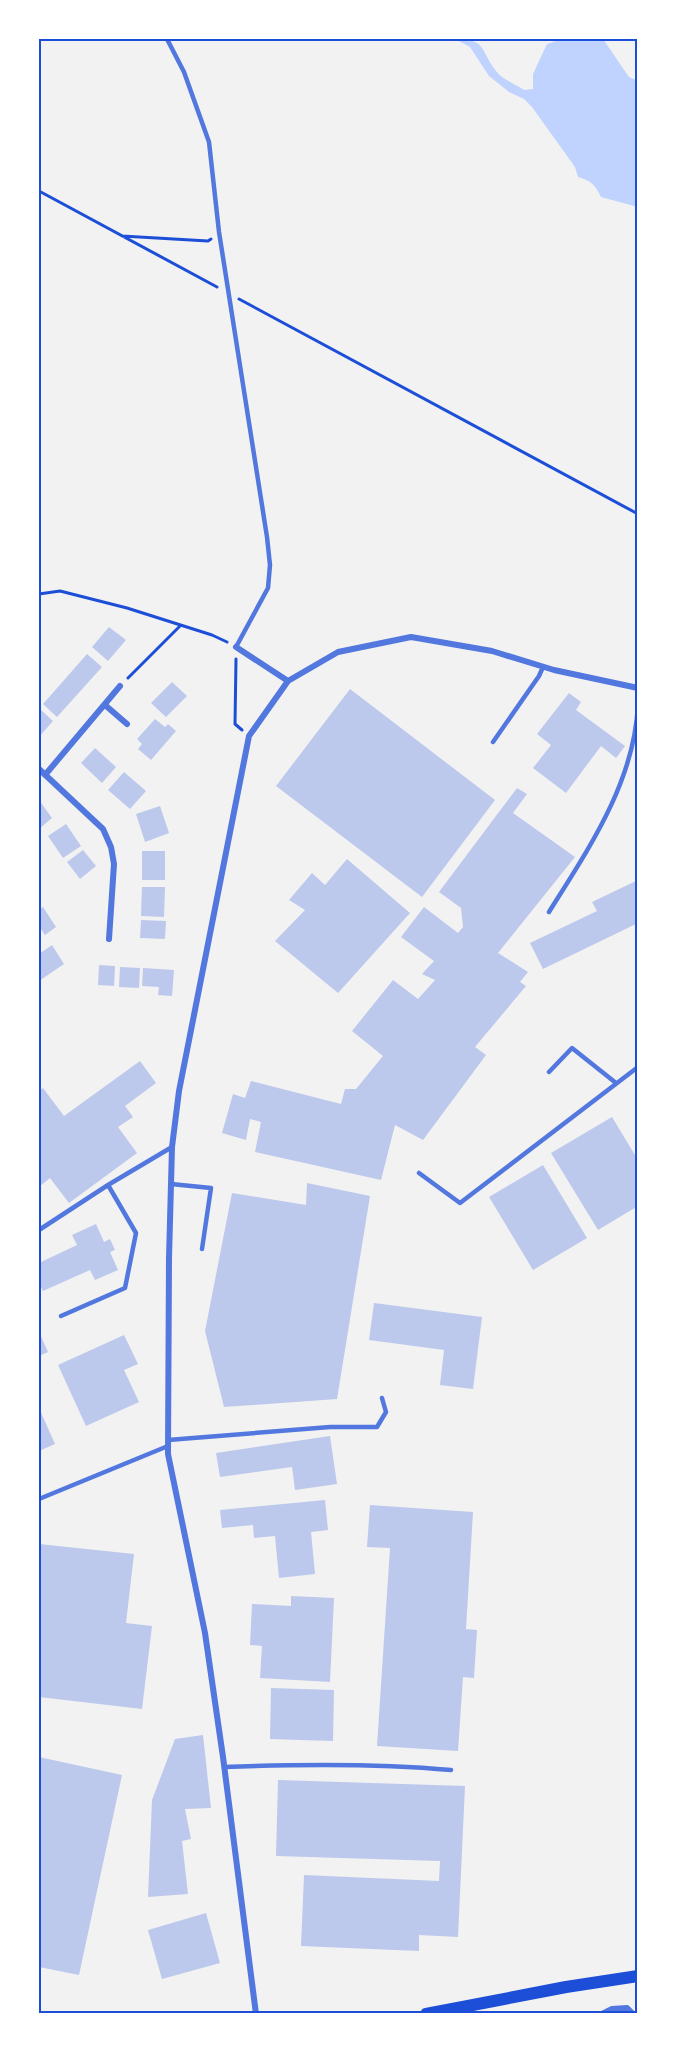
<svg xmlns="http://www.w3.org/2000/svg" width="677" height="2053" font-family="Overpass,sans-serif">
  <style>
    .water { fill: #bfd3fe }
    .building { fill: #bdc9ec }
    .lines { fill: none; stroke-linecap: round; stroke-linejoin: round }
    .path { stroke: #1d4ed8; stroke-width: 3 }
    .service { stroke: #5277de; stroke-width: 4.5 }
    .minor { stroke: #5277de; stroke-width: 6 }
    .secondary { stroke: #1d4ed8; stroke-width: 12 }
    .neatline { fill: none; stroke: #1d4ed8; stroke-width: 2 }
  </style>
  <rect width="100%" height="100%" fill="#f2f2f2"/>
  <path class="water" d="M 455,39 C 487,39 480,50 496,71 C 502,79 516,85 524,90 L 533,89 L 533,74 L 547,44 L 562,39 L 603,39 L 629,77 L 638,81 L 638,207 L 601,197 C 595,184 591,181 578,177 L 575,167 L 532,107 L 524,99 L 509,92 L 489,76 L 470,47 Z"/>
  <path class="building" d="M 109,627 L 126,640 L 108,661 L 92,647 Z
    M 87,654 L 102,667 L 57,717 L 43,704 Z
    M 172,682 L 187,696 L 166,717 L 151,703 Z
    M 350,689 L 495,800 L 422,897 L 276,786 Z
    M 569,693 L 581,702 L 576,710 L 625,746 L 616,758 L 601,746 L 566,793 L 533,768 L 551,745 L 537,734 Z
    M 39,708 L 53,721 L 39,737 Z
    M 155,719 L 165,727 L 168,724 L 176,731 L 151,760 L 138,749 L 142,744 L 137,739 Z
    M 95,748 L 116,767 L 102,783 L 81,763 Z
    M 124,772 L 146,791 L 130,809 L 108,790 Z
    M 517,788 L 527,794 L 513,813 L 575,857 L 498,953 L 528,972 L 520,982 L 526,986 L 475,1047 L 486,1055 L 423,1140 L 395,1125 L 381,1180 L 255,1152 L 261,1122 L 250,1119 L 246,1140 L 222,1133 L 233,1094 L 245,1098 L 251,1081 L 341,1104 L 345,1089 L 356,1089 L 383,1056 L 352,1031 L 393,980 L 418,999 L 435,980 L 422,974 L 434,961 L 401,937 L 424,907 L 458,933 L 463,927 L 461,908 L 439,892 Z
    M 39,800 L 52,818 L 39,829 Z
    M 160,806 L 169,833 L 145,842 L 136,814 Z
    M 66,824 L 81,846 L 63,858 L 48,836 Z
    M 83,850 L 96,866 L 80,879 L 67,862 Z
    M 142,851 L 165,851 L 165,880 L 142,880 Z
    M 347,859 L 410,913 L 338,993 L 275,941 L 305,910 L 289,900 L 312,873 L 325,885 Z
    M 638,880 L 638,923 L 543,969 L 530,943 L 597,911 L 592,902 Z
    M 142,887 L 165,887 L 164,917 L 141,916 Z
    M 43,907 L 56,927 L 45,935 L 39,926 L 39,910 Z
    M 141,920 L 166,921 L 165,939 L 140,938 Z
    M 52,945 L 64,964 L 39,981 L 39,954 Z
    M 99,965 L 115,966 L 114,986 L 98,985 Z
    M 120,967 L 140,968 L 139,988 L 119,987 Z
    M 143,968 L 174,970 L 172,996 L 158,995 L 159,987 L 142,986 Z
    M 140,1061 L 156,1083 L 125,1106 L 133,1117 L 118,1127 L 137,1153 L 69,1203 L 50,1178 L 39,1187 L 39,1091 L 43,1088 L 64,1116 Z
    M 612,1117 L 638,1160 L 638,1206 L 598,1230 L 551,1153 Z
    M 543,1165 L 587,1238 L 533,1270 L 489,1197 Z
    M 307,1183 L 370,1196 L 337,1399 L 224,1407 L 205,1331 L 232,1193 L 306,1205 Z
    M 96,1224 L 104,1242 L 110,1239 L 115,1250 L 110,1252 L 118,1270 L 95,1280 L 90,1270 L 43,1291 L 39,1283 L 39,1263 L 77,1245 L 72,1235 Z
    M 374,1303 L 482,1317 L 473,1389 L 440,1385 L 444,1350 L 369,1340 Z
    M 39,1332 L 48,1352 L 39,1356 Z
    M 124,1335 L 138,1364 L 124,1370 L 139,1402 L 86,1426 L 58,1365 Z
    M 39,1408 L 55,1444 L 39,1451 Z
    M 330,1436 L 337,1484 L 295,1490 L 292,1467 L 220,1477 L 216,1453 Z
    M 325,1500 L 328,1530 L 311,1532 L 315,1574 L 279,1578 L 275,1536 L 254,1538 L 253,1525 L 222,1528 L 220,1510 Z
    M 370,1505 L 473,1512 L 466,1629 L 477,1630 L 474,1678 L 463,1677 L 458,1751 L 377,1746 L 390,1548 L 367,1547 Z
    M 39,1544 L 134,1554 L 126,1623 L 152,1626 L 142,1709 L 39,1697 Z
    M 291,1596 L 334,1598 L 330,1682 L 260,1678 L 262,1646 L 250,1645 L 252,1604 L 291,1606 Z
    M 271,1688 L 334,1690 L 333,1741 L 270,1739 Z
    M 203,1735 L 211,1808 L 185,1809 L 191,1839 L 182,1841 L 188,1894 L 148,1897 L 152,1800 L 175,1739 Z
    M 39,1757 L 122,1775 L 79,1975 L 39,1967 Z
    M 278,1780 L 465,1786 L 458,1937 L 419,1935 L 419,1951 L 301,1946 L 304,1875 L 439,1881 L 440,1861 L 276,1856 Z
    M 206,1913 L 220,1963 L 162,1979 L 148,1930 Z"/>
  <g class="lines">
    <path class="path" d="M 39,191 L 217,287
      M 122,236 L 208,241 L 211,239
      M 239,299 L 638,514
      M 39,594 L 60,591 L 127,608 L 212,635 L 227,642
      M 236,659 L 235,724 L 242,730
      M 128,678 L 180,626"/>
    <path class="service" d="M 167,39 L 184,72 L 209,142 L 219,232 L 267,537 L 270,565 L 268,588 L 236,647
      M 493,742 L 539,676 L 543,667
      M 549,912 C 589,848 634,783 638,705
      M 549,1072 L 572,1048 L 616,1083
      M 419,1173 L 460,1203 L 638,1067
      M 171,1184 L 211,1188 L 202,1249
      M 39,1230 L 108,1185 L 172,1147
      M 61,1316 L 125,1288 L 136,1233 L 108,1185
      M 168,1440 L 330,1427 L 377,1427 L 386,1412 L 382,1398
      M 39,1499 L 168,1446
      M 224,1767 C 300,1764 375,1763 451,1770"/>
    <path class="minor" d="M 236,647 L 288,681
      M 105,705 L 127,724
      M 39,769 L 103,829 L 111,847 L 114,864 L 109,939
      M 45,775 L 120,686
      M 256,2014 L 223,1757 L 205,1633 L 168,1454 L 169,1258 L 172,1147 L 179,1091 L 249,736 L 288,681 L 338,652 L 411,637 L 492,651 L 554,670 L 638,688
      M 602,2014 L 612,2009 L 627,2008 L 633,2014"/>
    <path class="secondary" d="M 426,2014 L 566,1987 L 638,1976"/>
  </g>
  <rect width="677" height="2053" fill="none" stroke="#ffffff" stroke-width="81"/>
  <rect x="40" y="40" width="596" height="1972" class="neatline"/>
</svg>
